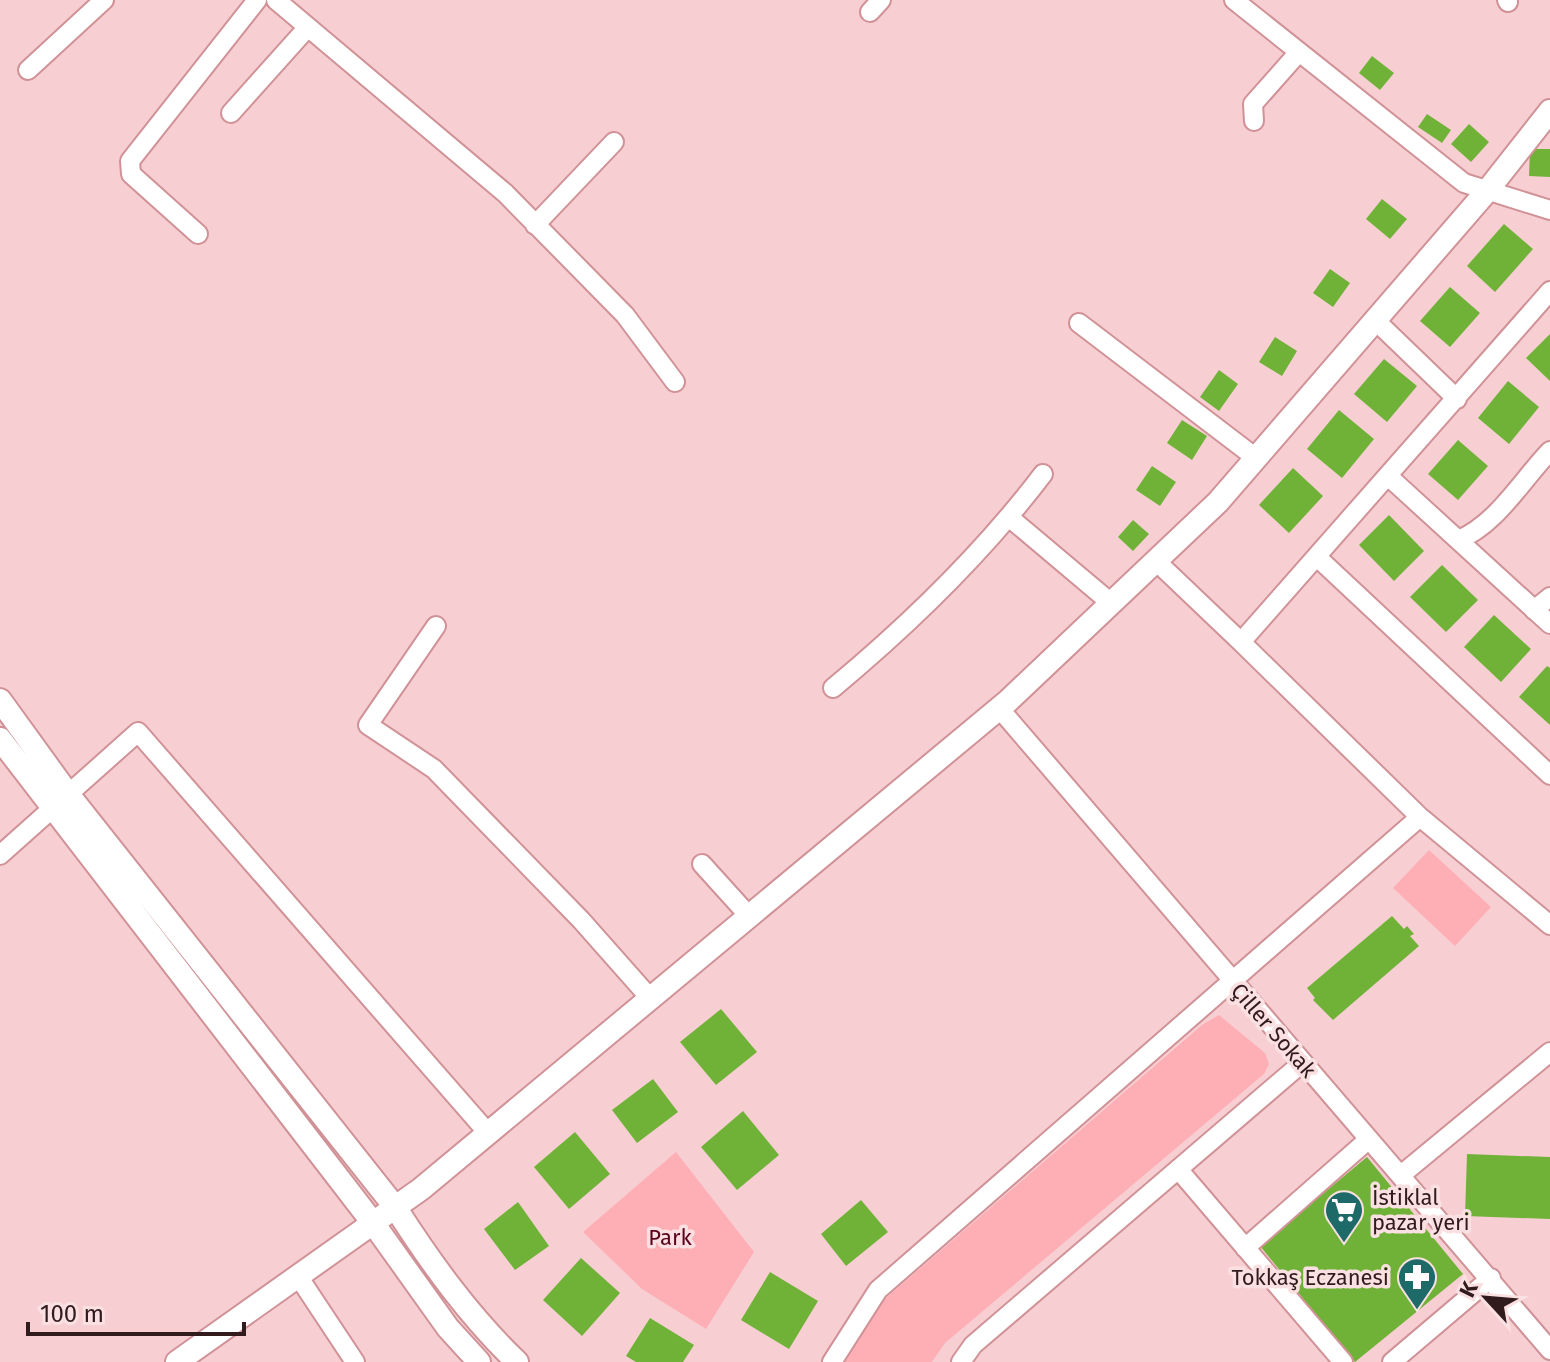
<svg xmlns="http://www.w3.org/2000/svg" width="1550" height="1362" font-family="'Fira Sans',sans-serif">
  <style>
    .green { fill: #feaeb5 }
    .building { fill: #70b238 }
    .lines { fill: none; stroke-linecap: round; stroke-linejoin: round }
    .minor-casing { stroke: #d09297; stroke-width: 22 }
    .tertiary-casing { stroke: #d09297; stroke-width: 26 }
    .minor { stroke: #fff; stroke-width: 18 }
    .tertiary { stroke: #fff; stroke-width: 22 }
    .labels { text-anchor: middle; stroke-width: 7; stroke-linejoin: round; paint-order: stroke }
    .street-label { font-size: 22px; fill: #321b1d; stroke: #fbe0e2 }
    .poi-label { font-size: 22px; fill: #321b1d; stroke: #fbe0e2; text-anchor: start }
    .park-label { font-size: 22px; fill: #5b021c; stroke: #fbe0e2 }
  </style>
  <rect width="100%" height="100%" fill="#f7cfd2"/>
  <path class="green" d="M 1429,850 L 1491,907 L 1455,946 L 1393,888 Z
    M 1219,1015 L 1265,1053 L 1269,1064 L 1264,1074 L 945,1343 L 932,1362 L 845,1362 L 879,1304 L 1202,1025 Z
    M 676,1152 L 754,1252 L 706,1329 L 642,1289 L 583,1232 Z"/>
  <path class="building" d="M 1372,56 L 1394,73 L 1380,90 L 1359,73 Z
    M 1427,114 L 1451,130 L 1442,143 L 1418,127 Z
    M 1469,124 L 1489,142 L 1471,162 L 1451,144 Z
    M 1530,149 L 1550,149 L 1550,177 L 1529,176 Z
    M 1382,199 L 1407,219 L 1390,239 L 1366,219 Z
    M 1504,224 L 1533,249 L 1495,292 L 1467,266 Z
    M 1330,269 L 1350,283 L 1333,307 L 1313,293 Z
    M 1450,287 L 1480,313 L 1450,347 L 1420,321 Z
    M 1550,334 L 1550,381 L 1526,358 Z
    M 1275,337 L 1297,351 L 1282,376 L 1259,362 Z
    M 1384,359 L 1417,386 L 1387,422 L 1354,394 Z
    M 1219,370 L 1238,384 L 1219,411 L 1200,397 Z
    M 1508,381 L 1539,407 L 1509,444 L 1478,418 Z
    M 1339,410 L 1374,439 L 1342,478 L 1307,449 Z
    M 1182,420 L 1207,436 L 1192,460 L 1167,443 Z
    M 1458,440 L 1488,466 L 1458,500 L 1428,474 Z
    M 1152,466 L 1176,482 L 1160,506 L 1136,490 Z
    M 1293,468 L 1323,496 L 1289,533 L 1259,505 Z
    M 1389,515 L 1424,551 L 1394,581 L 1359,545 Z
    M 1133,520 L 1149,534 L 1133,551 L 1118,537 Z
    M 1442,565 L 1478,600 L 1446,632 L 1410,597 Z
    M 1494,615 L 1531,649 L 1501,682 L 1464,647 Z
    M 1547,666 L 1550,668 L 1550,725 L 1519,697 Z
    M 1392,916 L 1404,929 L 1407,926 L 1414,934 L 1410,936 L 1419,946 L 1333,1020 L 1313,1000 L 1315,998 L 1307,988 Z
    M 721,1009 L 757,1052 L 716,1085 L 680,1042 Z
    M 653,1079 L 678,1112 L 637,1143 L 612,1110 Z
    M 743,1111 L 779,1155 L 737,1190 L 701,1147 Z
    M 575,1132 L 610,1174 L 569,1209 L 534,1167 Z
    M 1467,1154 L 1550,1157 L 1550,1219 L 1465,1216 Z
    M 1367,1157 L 1463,1274 L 1355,1362 L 1260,1246 Z
    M 861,1200 L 888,1232 L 846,1266 L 821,1234 Z
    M 518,1202 L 549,1246 L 515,1270 L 484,1229 Z
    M 581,1258 L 620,1293 L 582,1336 L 543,1300 Z
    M 770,1272 L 818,1301 L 789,1349 L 741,1320 Z
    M 650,1318 L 694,1345 L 683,1362 L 636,1362 L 626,1356 Z"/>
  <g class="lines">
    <g class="minor-casing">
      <path id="minor" d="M 276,0 L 505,193 L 625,315 L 675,382
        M 1234,0 L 1464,183 L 1550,210
        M 1507,0 L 1508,2
        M 870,12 L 881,0
        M 28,70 L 104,0
        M 231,113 L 308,27
        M 1254,121 L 1253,104 L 1299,52
        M 535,225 L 614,142
        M 198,234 L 131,174 L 130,161 L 257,0
        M 1375,320 L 1457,399
        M 1079,323 L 1256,458
        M 1388,476 L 1550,624
        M 1010,518 L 1111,603
        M 1458,540 C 1496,525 1522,480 1550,451
        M 1317,557 L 1550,775
        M 1156,561 L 1241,642 L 1550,291
        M 1534,610 L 1550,597
        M 436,626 L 368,725 L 434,769 L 581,920 L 650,998
        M 1241,642 L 1420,817 L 1550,925
        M 833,688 C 910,624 982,554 1043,474
        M 999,708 L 1550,1350
        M 0,855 L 138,732 L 488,1133
        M 702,864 L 749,916
        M 1178,1169 L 1343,1362
        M 1401,1175 L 1550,1052
        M 1245,1248 L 1369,1139
        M 298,1276 L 355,1362
        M 832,1362 L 878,1290 L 1420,817
        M 961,1362 L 973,1345 L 1302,1063
        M 1392,1362 L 1491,1278"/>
    </g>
    <g class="tertiary-casing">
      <path id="tertiary" d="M 0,700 L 68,794 L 395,1207 C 431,1263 469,1316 517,1362
        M 0,739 L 373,1223 L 448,1328 L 479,1362
        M 177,1362 L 421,1189 L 1008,701 L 1218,502 L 1487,191 L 1550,111"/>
    </g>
    <use href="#minor" class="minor"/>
    <use href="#tertiary" class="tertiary"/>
  </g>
  <defs>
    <g id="supermarket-pin" transform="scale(2)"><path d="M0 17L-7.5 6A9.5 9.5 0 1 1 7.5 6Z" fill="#1d6a69" stroke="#fbe0e2"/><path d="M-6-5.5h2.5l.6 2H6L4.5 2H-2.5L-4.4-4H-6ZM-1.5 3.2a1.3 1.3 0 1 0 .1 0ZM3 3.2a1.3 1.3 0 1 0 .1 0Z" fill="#fff"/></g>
    <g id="pharmacy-pin" transform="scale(2)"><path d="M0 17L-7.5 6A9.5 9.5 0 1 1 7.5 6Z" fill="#1d6a69" stroke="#fbe0e2"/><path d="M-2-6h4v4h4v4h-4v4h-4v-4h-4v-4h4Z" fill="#fff"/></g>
  </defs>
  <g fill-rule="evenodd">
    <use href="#supermarket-pin" x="1344" y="1210"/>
    <use href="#pharmacy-pin" x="1417" y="1277"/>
  </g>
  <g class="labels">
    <g class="street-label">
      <text transform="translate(1274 1030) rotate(49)" y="8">Çiller Sokak</text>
    </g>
    <g class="poi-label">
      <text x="1372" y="1205">İstiklal<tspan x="1372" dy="25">pazar yeri</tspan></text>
      <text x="1389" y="1285" text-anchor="end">Tokkaş Eczanesi</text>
    </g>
    <g class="park-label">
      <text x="670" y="1245">Park</text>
    </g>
  </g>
  <g transform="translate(1486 1298) rotate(296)" stroke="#fbe0e2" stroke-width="6" paint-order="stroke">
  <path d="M0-6L14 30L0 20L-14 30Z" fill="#321b1d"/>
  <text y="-12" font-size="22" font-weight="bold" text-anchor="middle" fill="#321b1d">K</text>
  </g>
  <path d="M28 1322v12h216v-12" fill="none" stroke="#321b1d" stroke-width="4"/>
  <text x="40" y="1322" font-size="24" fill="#321b1d" stroke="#fbe0e2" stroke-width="6" paint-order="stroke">100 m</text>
</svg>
